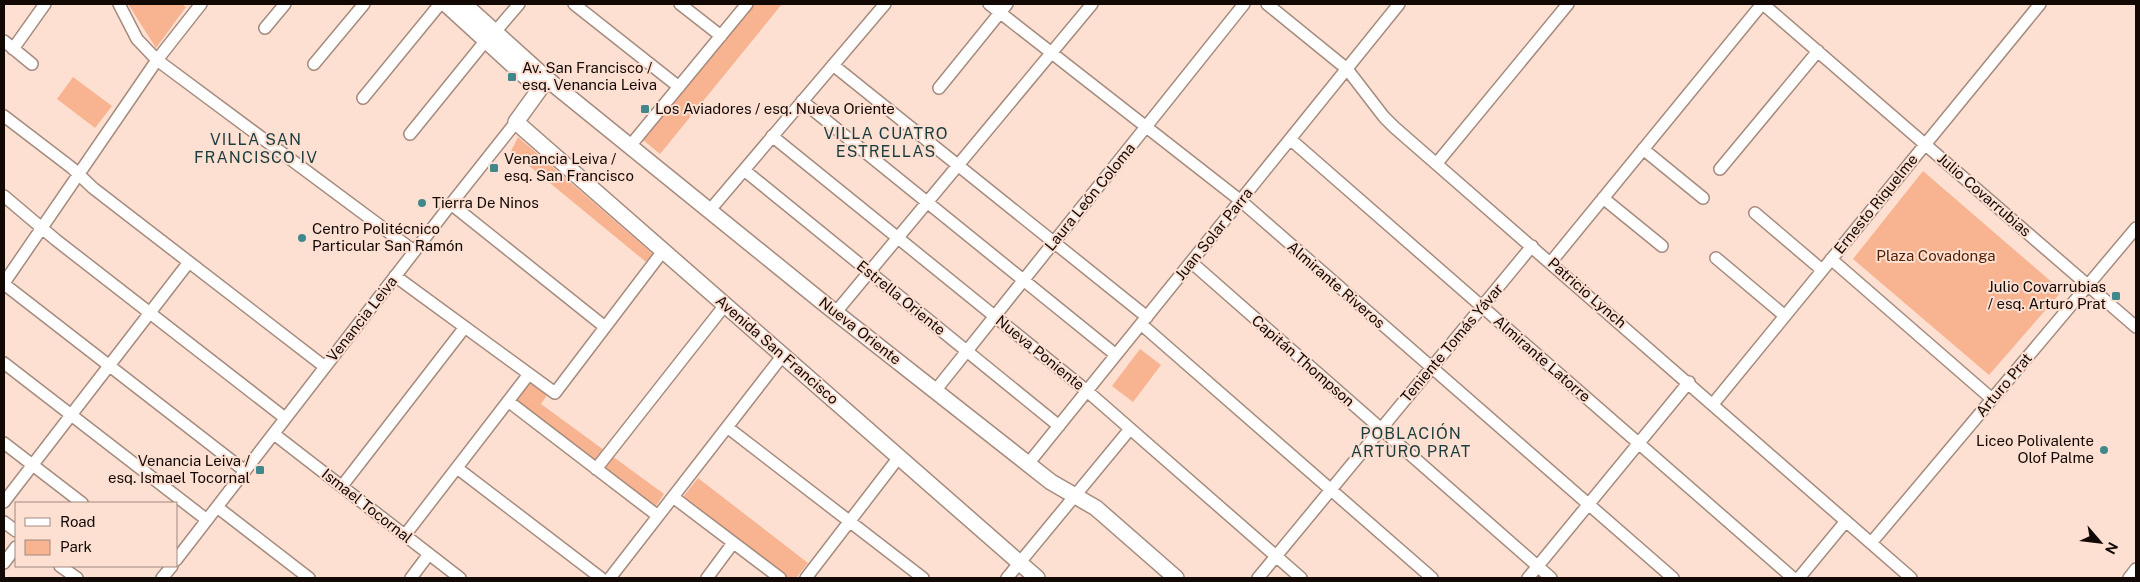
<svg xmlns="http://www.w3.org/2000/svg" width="2140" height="582" font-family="'Public Sans',sans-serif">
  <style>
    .green { fill: #f8b390 }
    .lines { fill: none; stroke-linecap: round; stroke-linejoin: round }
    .minor-casing { stroke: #a58a7d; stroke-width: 14 }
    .major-casing { stroke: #a58a7d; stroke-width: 18 }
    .minor { stroke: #fff; stroke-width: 11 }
    .major { stroke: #fff; stroke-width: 15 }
    .poi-dot { fill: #40888b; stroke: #fee0d2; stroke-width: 2 }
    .labels { text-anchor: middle; stroke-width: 4; stroke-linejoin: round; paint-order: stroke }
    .poi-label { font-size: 15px; fill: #120905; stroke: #fee0d2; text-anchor: start }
    .street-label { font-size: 15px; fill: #120905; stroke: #fee0d2 }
    .park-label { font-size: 15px; fill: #562000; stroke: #fee0d2 }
    .neighbourhood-label { font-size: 16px; letter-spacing: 1px; fill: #1a3c3e; stroke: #fee0d2 }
  </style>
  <rect width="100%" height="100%" fill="#fee0d2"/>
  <path class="green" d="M 128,4 L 182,4 L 186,7 L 156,48 Z
    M 753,4 L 782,4 L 660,154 L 642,139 Z
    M 73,77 L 112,106 L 95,128 L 57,99 Z
    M 518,137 L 653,254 L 646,262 L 511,151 Z
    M 1923,171 L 2062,291 L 1989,375 L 1853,259 Z
    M 1140,349 L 1161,365 L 1133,402 L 1112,386 Z
    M 530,382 L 547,395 L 541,404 L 664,494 L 656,506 L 515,403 Z
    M 698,478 L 808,563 L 796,578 L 788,578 L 683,497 Z"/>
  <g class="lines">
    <g class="minor-casing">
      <path id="minor" d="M 119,4 L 137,39 L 157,60 L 414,251
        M 574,4 L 679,87
        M 680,4 L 721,36
        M 989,4 L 1241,201 L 1673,578
        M 1267,4 L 1347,69 L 1384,117 L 1394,127 L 1911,578
        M 1763,4 L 2136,327
        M 265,28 L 285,4
        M 495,32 L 519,4
        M 4,41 L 32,64
        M 13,49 L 45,4
        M 314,64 L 364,4
        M 833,65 L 1147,317
        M 939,88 L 1007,4
        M 363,98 L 440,4
        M 802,101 L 1116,355
        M 4,116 L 72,168 L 93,188 L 325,367
        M 410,134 L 487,39
        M 772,136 L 1087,391 L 1301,578
        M 1290,139 L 1793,578
        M 630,146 L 747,4
        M 1643,149 L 1703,198
        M 1437,163 L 1568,4
        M 1720,169 L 1818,51
        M 744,170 L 1059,426
        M 4,196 L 56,240 L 285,418
        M 1603,198 L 1662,246
        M 451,204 L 605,327
        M 710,210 L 885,4
        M 1755,213 L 1822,270
        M 1716,258 L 1785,316
        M 1831,259 L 1992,399
        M 1191,262 L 1551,578
        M 1551,262 L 1762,4
        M 395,276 L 555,393 L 663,251
        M 4,283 L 157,60 L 201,4
        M 4,284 L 245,471
        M 836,312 L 1092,4
        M 1141,324 L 1432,578
        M 4,363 L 207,520
        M 935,391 L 1244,4
        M 508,401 L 658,516
        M 1713,404 L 2040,4
        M 727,427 L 923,578
        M 274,434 L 460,578
        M 4,443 L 82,503
        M 1028,464 L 1399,4
        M 457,468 L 601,578
        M 596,469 L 725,305
        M 342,486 L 465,327
        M 673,497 L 780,578
        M 4,502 L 189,262
        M 217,507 L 309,578
        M 4,522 L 16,531
        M 405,535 L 529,374
        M 1871,543 L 2136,228
        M 176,560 L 451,204 L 516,122
        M 4,563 L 16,547
        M 60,566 L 77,578
        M 162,578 L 172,566
        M 411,578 L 429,554
        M 610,578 L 783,355
        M 707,578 L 733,543
        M 806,578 L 899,457
        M 1007,578 L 1130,429
        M 1258,578 L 1532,246
        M 1528,578 L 1689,382
        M 1799,578 L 1846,521
        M 2129,578 L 2136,569"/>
    </g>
    <g class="major-casing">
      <path id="major" d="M 446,4 L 539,89
        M 464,4 L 547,79 L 826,305 L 1051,482 L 1096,508 L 1176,578
        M 547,79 L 516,122 L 1037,578"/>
    </g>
    <use href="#minor" class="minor"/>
    <use href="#major" class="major"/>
  </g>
  <g class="poi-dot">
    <rect x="507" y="72" width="10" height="10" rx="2.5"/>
    <rect x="640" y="104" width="10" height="10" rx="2.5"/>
    <rect x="489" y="163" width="10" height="10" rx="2.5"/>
    <circle cx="422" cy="203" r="5"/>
    <circle cx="302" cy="238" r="5"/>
    <rect x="2111" y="291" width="10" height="10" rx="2.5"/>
    <circle cx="2104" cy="450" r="5"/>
    <rect x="255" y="465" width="10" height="10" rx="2.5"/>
  </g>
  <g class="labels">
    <g class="poi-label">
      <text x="522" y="73">Av. San Francisco /<tspan x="522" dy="17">esq. Venancia Leiva</tspan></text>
      <text x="655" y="114">Los Aviadores / esq. Nueva Oriente</text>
      <text x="504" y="164">Venancia Leiva /<tspan x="504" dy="17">esq. San Francisco</tspan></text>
      <text x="432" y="208">Tierra De Ninos</text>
      <text x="312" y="234">Centro Politécnico<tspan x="312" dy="17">Particular San Ramón</tspan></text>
      <text x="2106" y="292" text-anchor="end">Julio Covarrubias<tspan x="2106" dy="17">/ esq. Arturo Prat</tspan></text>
      <text x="2094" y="446" text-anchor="end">Liceo Polivalente<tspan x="2094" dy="17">Olof Palme</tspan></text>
      <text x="250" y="466" text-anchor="end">Venancia Leiva /<tspan x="250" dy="17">esq. Ismael Tocornal</tspan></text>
    </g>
    <g class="street-label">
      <text transform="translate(1984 195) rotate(41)" y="5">Julio Covarrubias</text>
      <text transform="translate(1090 197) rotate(-51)" y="5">Laura León Coloma</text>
      <text transform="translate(1876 204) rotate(-51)" y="5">Ernesto Riquelme</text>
      <text transform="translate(1214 234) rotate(-51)" y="5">Juan Solar Parra</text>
      <text transform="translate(1336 285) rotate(41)" y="5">Almirante Riveros</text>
      <text transform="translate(1587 293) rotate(41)" y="5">Patricio Lynch</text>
      <text transform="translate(901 298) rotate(39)" y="5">Estrella Oriente</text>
      <text transform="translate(362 319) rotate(-52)" y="5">Venancia Leiva</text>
      <text transform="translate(860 331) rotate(38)" y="5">Nueva Oriente</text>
      <text transform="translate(1452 343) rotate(-50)" y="5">Teniente Tomás Yávar</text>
      <text transform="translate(777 350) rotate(41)" y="5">Avenida San Francisco</text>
      <text transform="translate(1040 353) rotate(39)" y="5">Nueva Poniente</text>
      <text transform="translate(1542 359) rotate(41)" y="5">Almirante Latorre</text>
      <text transform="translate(1303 361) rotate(41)" y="5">Capitán Thompson</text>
      <text transform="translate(2004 385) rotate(-50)" y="5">Arturo Prat</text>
      <text transform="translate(367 506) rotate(38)" y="5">Ismael Tocornal</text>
    </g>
    <g class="park-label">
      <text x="1936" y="261">Plaza Covadonga</text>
    </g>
    <g class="neighbourhood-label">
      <text x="886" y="139">VILLA CUATRO<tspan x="886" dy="18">ESTRELLAS</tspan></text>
      <text x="256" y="145">VILLA SAN<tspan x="256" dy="18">FRANCISCO IV</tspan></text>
      <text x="1411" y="439">POBLACIÓN<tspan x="1411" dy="18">ARTURO PRAT</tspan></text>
    </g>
  </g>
  <rect width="2140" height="582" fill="none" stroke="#120905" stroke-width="10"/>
  <rect x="15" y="502" width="162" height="65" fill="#fee0d2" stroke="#a08a80"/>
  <rect x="25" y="518" width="25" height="8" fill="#ffffff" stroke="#a08a80"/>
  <text x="60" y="527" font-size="15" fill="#120905">Road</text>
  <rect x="25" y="540" width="25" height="15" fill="#f8b390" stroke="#a08a80"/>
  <text x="60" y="552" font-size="15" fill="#120905">Park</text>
  <g transform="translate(2100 542) rotate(118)" stroke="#fee0d2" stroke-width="4" paint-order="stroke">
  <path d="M0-4L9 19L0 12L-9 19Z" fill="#120905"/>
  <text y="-8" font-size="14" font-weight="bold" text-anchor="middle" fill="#120905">N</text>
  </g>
</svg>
